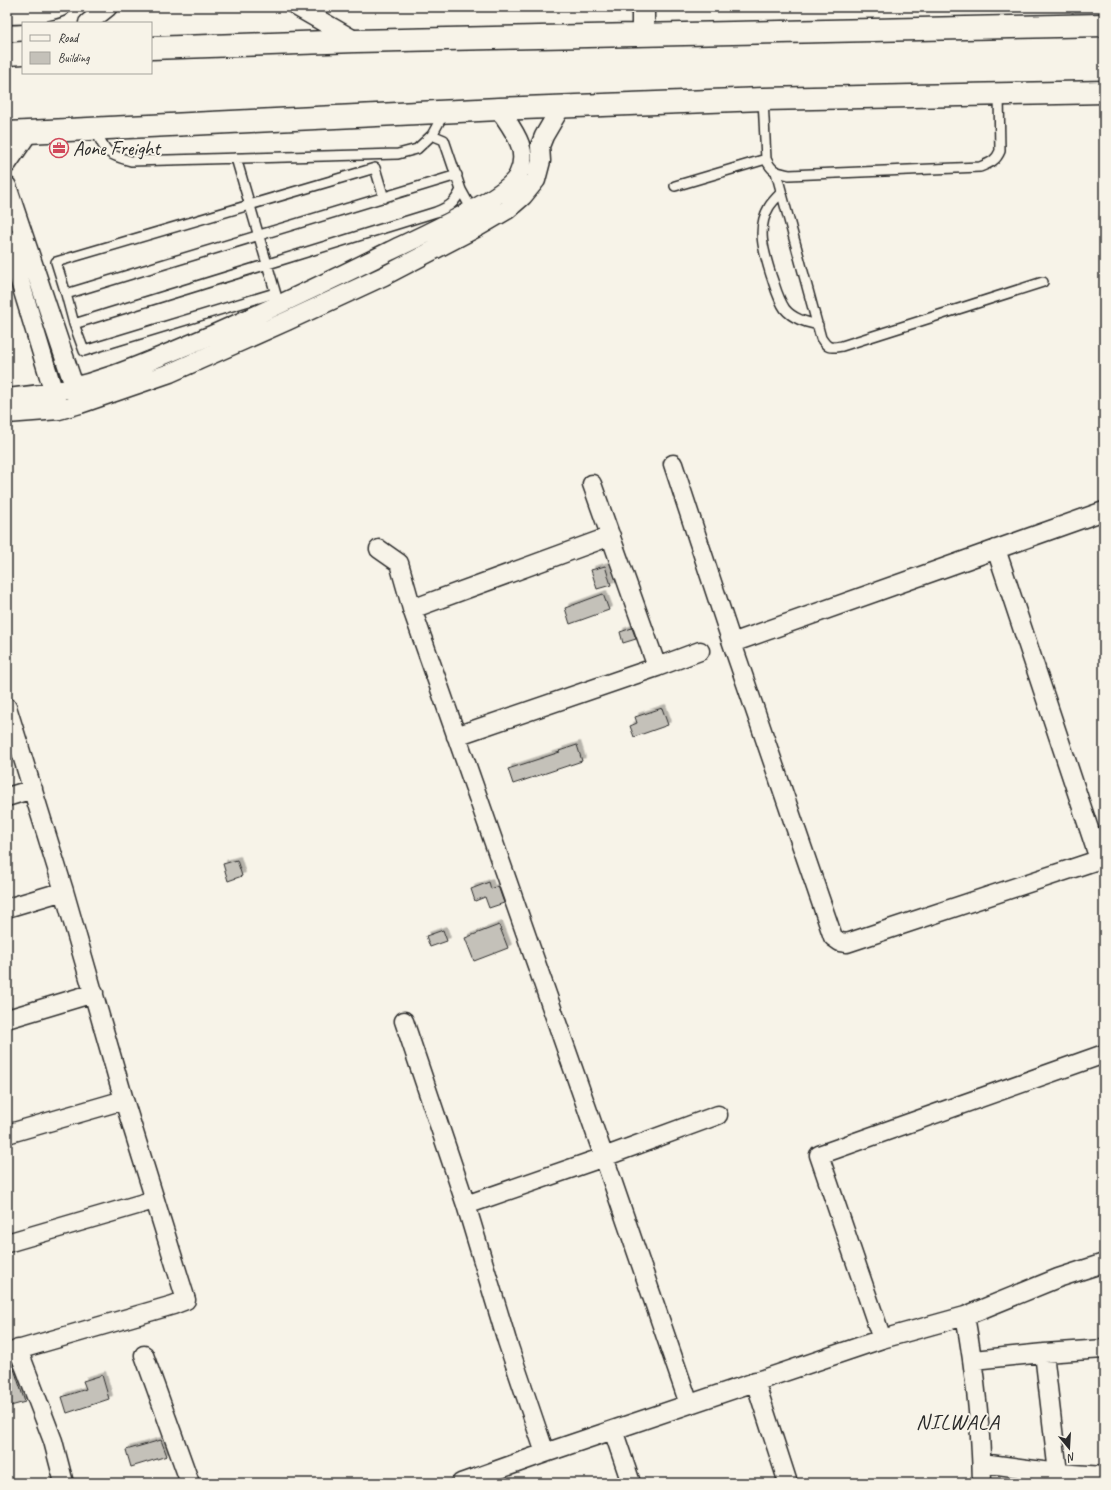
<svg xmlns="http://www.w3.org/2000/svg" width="1111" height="1490" font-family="Caveat,sans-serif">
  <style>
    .building { fill: #c4c1b9; stroke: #2b2b2b; filter: url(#shadow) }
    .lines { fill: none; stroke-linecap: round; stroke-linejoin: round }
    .service-casing { stroke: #2b2b2b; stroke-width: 12 }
    .minor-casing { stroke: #2b2b2b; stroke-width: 21 }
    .secondary-casing { stroke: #2b2b2b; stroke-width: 25 }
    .service { stroke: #f7f3e8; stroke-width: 9 }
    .minor { stroke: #f7f3e8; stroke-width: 18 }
    .secondary { stroke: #f7f3e8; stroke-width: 22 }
    .labels { text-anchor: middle; stroke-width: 4; stroke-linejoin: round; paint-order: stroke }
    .poi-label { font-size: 20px; fill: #2b2b2b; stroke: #f7f3e8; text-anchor: start }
    .quarter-label { font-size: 22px; letter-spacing: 1px; fill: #2b2b2b; stroke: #f7f3e8 }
  </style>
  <defs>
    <filter id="shadow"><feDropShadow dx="3.5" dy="-3.5" stdDeviation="0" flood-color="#0004"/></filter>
  </defs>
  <rect width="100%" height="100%" fill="#f7f3e8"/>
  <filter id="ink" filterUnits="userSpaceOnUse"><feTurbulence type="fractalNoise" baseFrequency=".025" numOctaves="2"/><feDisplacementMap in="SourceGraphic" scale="8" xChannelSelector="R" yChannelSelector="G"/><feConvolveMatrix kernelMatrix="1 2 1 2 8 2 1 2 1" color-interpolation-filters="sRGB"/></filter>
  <g filter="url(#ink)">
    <path class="building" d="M 605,566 L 611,585 L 597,589 L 591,570 Z
      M 603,594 L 609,610 L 570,624 L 565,608 Z
      M 632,628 L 636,639 L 623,643 L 620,632 Z
      M 662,708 L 668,725 L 634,737 L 630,726 L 637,723 L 635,717 Z
      M 577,745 L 582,761 L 513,784 L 508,769 L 560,752 L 559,751 Z
      M 237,860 L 242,876 L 228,881 L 223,864 Z
      M 489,882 L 491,889 L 498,886 L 504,903 L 489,908 L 485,897 L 475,901 L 471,889 Z
      M 499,925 L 508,948 L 474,961 L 465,938 Z
      M 443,930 L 447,941 L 430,947 L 426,936 Z
      M 7,1363 L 12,1363 L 25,1402 L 7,1407 Z
      M 102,1375 L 109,1399 L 67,1413 L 62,1397 L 86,1389 L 83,1381 Z
      M 161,1440 L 167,1456 L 131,1467 L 126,1450 Z"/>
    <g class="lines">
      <g class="service-casing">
        <path id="service" d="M 763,99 L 766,159 C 772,172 776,172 789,175 L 980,167 C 990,163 996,161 1000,151 L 999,95
          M 95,129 C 106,152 105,154 131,161 L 398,154 L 417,149 L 432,135 L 444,113
          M 432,135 L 444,140 L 461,190 L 472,210
          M 236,158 L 277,298
          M 776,172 L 821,338 C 828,349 830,348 842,346 L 1043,282
          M 675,186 L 766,159
          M 781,193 C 777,197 772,202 769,207 C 756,229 764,252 771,275 C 775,286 778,299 785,309 C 793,319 806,322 818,325
          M 384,198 L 375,168 L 56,262 L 66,294 L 457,175
          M 66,294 L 74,324 L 436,212 C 450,206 454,204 461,190
          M 74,324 L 84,351 L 275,293"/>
      </g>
      <g class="minor-casing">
        <path id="minor" d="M 297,7 L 356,41
          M 7,15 C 25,15 44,14 61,7
          M 88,23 L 108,7
          M 7,164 L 29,132
          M 7,186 L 78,398
          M 7,239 L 57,403
          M 7,398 C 45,395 80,387 116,374 C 149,362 181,348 214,334 C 273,308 332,280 390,251 C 417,238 507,198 518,175 C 531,150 512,129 499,109
          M 7,414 L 59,410 L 80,404 L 170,373 L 287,321 L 384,276 L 478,227 L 507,210 L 523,196 L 536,180 L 541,161 L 540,146 L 544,136 L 561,107
          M 673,464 L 732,643 L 833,937 L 840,942 L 847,943 L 1104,858
          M 592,484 L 657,667
          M 379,549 L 399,563 L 412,609 L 604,1157 L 689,1404
          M 996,549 L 1099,859
          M 412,609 L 611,536
          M 732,643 L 1104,511
          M 7,707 L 64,891 L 124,1100 L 186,1300 L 173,1305 L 7,1353
          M 456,736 L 657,667 L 700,651
          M 7,797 L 33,789
          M 7,908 L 64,891
          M 7,1019 L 94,993
          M 404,1021 L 466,1205 L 507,1341 L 545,1453
          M 7,1134 L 124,1100
          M 466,1205 L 604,1157 L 718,1115
          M 7,1243 L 154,1200
          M 965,1316 C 975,1371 981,1427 982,1483
          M 882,1339 L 819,1155 L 1104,1054
          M 18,1349 L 53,1441 L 64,1483
          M 1044,1353 L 1058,1473 L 1058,1483
          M 144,1355 L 190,1483
          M 973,1360 L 1044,1353 L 1104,1349
          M 755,1381 L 788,1483
          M 613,1430 L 631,1483
          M 982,1463 L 1058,1473 L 1104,1476
          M 461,1483 L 545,1453 L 882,1339 L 965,1316 L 1058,1278 L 1104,1263"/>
      </g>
      <g class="secondary-casing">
        <path id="secondary" d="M 643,35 L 643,7
          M 151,48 L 356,41 L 1104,25
          M 7,54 L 23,53
          M 7,133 L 499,109 L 763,99 L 1104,92"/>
      </g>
      <use href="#service" class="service"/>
      <use href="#minor" class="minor"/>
      <use href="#secondary" class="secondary"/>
    </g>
  </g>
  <defs>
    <g id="office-ring" transform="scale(1)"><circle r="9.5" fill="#f7f3e8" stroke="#d1495b" stroke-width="1.5"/><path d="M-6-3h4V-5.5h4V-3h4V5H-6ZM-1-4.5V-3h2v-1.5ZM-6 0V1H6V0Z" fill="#d1495b"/></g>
  </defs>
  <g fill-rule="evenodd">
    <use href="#office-ring" x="59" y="148"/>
  </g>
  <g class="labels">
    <g class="poi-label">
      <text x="73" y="155">Aone Freight</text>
    </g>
    <g class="quarter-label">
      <text x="958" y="1429">NILWALA</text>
    </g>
  </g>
  <rect width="1111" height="1490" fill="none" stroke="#f7f3e8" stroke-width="24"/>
  <rect x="12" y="12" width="1087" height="1466" fill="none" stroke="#2b2b2b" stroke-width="1.5" filter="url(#ink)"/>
  <rect x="22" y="22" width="130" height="52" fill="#f7f3e8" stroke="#a5a39c"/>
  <rect x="30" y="35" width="20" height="6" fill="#f7f3e8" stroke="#a5a39c"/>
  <text x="58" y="42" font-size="12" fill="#2b2b2b">Road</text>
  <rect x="30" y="52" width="20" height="12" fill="#c4c1b9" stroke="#a5a39c"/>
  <text x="58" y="62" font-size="12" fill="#2b2b2b">Building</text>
  <g transform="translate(1069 1448) rotate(162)" stroke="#f7f3e8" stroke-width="3" paint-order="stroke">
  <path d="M0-3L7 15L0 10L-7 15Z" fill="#2b2b2b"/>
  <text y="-6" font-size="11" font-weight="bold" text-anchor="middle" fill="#2b2b2b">N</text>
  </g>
</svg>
